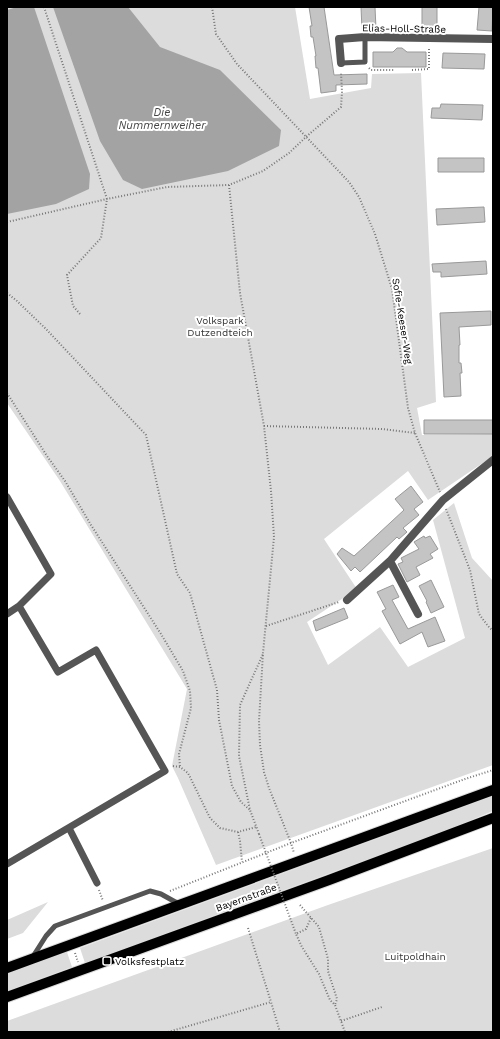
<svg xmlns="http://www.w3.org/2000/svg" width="500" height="1039" font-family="'Work Sans',sans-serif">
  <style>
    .green { fill: #dcdcdc }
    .water { fill: #a3a3a3 }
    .building { fill: #c4c4c4; stroke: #999 }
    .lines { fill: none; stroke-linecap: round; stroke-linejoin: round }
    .primary-casing { stroke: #dbdbdb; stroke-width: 12 }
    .path { stroke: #777; stroke-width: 2; stroke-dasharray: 1 2; stroke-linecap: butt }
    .service { stroke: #555; stroke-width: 5 }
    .pedestrian { stroke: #555; stroke-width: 7 }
    .minor { stroke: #555; stroke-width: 8 }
    .primary { stroke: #000; stroke-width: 10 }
    .path-bridge { stroke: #777; stroke-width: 2; stroke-dasharray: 1 2; stroke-linecap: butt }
    .poi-dot { fill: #000; stroke: #fff; stroke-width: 1.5 }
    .labels { text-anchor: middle; stroke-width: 4; stroke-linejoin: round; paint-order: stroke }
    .street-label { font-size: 10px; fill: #000; stroke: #fff }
    .park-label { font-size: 10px; fill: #333; stroke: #fff }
    .poi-label { font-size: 10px; fill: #000; stroke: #fff; text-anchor: start }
    .water-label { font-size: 11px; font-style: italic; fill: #444; stroke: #fff }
  </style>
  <rect width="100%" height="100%" fill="#fff"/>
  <path class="green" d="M 7,7 L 295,7 L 310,99 L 371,88 L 372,74 L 421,73 L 436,402 L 417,408 L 422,435 L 493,434 L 493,456 L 428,500 L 408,471 L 324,539 L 357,589 L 307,622 L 328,665 L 380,627 L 408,667 L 465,638 L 433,520 L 454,503 L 472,558 L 493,581 L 493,765 L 216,865 L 178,778 L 172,766 L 187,689 L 60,481 L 7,403 Z
    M 493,796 L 493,811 L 445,831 L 85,963 L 80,948 Z
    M 493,848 L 493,1032 L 7,1032 L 7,1021 L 328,905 Z
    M 48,902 L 23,933 L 7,939 L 7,920 Z
    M 67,952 L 72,967 L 7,991 L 7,973 Z"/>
  <path class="water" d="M 17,7 L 34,7 L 90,174 L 89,189 L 56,204 L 7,214 L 7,10 Z
    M 53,7 L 128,7 L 160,47 L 220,70 L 281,130 L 279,146 L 228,171 L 142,189 L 123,180 L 100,141 Z"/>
  <path class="building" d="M 309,7 L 324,7 L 334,75 L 367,74 L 367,84 L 336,85 L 336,91 L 321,93 L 318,68 L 316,68 L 315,56 L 316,56 L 313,37 L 311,37 L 310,26 L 312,26 Z
    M 361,7 L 375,7 L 376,29 L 362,30 Z
    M 422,7 L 437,7 L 437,29 L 422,28 Z
    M 479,7 L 493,7 L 492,31 L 477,30 Z
    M 397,48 L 402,48 L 407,52 L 426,52 L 426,67 L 373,67 L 373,52 L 393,52 Z
    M 443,53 L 485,54 L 484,69 L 442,68 Z
    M 441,104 L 483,105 L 482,120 L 431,118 L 432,108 L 440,108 Z
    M 438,158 L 484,158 L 484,172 L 438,172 Z
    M 484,207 L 485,222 L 437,225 L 436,209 Z
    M 486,261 L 487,274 L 441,277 L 441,272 L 433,272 L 432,264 Z
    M 491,311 L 491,325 L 459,327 L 460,345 L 459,345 L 459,363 L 461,363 L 462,373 L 460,373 L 461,396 L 444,397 L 440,313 Z
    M 424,420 L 493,420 L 493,434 L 424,434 Z
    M 411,486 L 423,502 L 414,509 L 419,515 L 403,528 L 407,532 L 399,539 L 397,537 L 360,572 L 355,567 L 351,571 L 337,554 L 342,548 L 354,556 L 364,547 L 404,510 L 395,499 Z
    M 424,536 L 425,538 L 430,536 L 438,549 L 430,554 L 433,558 L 416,567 L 420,575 L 407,582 L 398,564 L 403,562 L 401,558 L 419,549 L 414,542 Z
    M 431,580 L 444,607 L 431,613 L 426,602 L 427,601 L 419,586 Z
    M 393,585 L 399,597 L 392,600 L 408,629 L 435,617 L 445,641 L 428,647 L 422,632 L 400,644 L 382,611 L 386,609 L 377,592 Z
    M 344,608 L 348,618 L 316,631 L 313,621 Z"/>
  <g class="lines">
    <g class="primary-casing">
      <path id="primary" d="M 7,968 L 493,790
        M 7,997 L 329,880 L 493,818"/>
    </g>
    <path class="path" d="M 44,7 L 107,199 L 101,238 L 67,275 L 73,306 L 80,314
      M 212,7 L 216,34 L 237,64 L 349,182 L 359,197 L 375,234 L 392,289 L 408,408 L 415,433 L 440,492
      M 369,68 L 371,70 L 395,70
      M 412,70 L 429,69 L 429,48
      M 229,185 L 240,293 L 264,426 L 271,491 L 274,537 L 263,653 L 259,721 L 260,745 L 264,772 L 269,788 L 291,843 L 294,853
      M 7,222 L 107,199 L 167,187 L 229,185 L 263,171 L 289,153 L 307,136 L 341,107 L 342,92 L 341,72
      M 7,293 L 17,301 L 46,329 L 146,435 L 177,574 L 190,593 L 217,690 L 219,720 L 232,786 L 241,802 L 250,810
      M 7,393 L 47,456 L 65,481 L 91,525 L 161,634 L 183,671 L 190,691 L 191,708 L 179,754 L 180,767
      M 264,426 L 382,429 L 415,433
      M 446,509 L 470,570 L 479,614 L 488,626 L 493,631
      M 266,626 L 339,602
      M 173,766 L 180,767 L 188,773 L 210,818 L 220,828 L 238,832 L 256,827
      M 238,832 L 240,841 L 242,862
      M 259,834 L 250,810 L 239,756 L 240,705 L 263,654
      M 99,890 L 103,901
      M 170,891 L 291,843 L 465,779 L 493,770
      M 300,905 L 319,927 L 328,959 L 328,971 L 337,999 L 335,1005
      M 311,918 L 306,929 L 296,934 L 302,947 L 319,974 L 330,1000 L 335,1005 L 345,1032
      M 248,928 L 271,1002
      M 75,953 L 78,962
      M 341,1021 L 382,1007
      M 168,1032 L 271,1002 L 280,1032"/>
    <path class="service" d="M 341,63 L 365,62 L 365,37
      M 32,958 L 46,936 L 55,926 L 150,891 L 161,894 L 179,904"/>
    <path class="pedestrian" d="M 7,497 L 51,574 L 19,606 L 58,672 L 96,650 L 165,771 L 7,864
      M 7,614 L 19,606
      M 69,828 L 97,883"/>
    <path class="minor" d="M 341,63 L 339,39 L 365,37 L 493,39
      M 390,561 L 418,614
      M 347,600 L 390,561 L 443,500 L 493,460"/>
    <use href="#primary" class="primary"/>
    <path class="path-bridge" d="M 259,834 L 296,934"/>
  </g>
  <rect class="poi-dot" x="103" y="957" width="8" height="8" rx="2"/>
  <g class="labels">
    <g class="street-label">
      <text transform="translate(404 28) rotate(1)" y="4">Elias-Holl-Straße</text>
      <text transform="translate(403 321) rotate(81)" y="4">Sofie-Keeser-Weg</text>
      <text transform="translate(246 897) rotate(-20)" y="4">Bayernstraße</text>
    </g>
    <g class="park-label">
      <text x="220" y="324">Volkspark<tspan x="220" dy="12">Dutzendteich</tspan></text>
      <text x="415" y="960">Luitpoldhain</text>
    </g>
    <g class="poi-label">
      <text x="115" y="965">Volksfestplatz</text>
    </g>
    <g class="water-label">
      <text x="162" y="116">Die<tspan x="162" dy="13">Nummernweiher</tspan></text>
    </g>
  </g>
  <rect width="500" height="1039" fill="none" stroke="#000000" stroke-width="16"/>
</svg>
